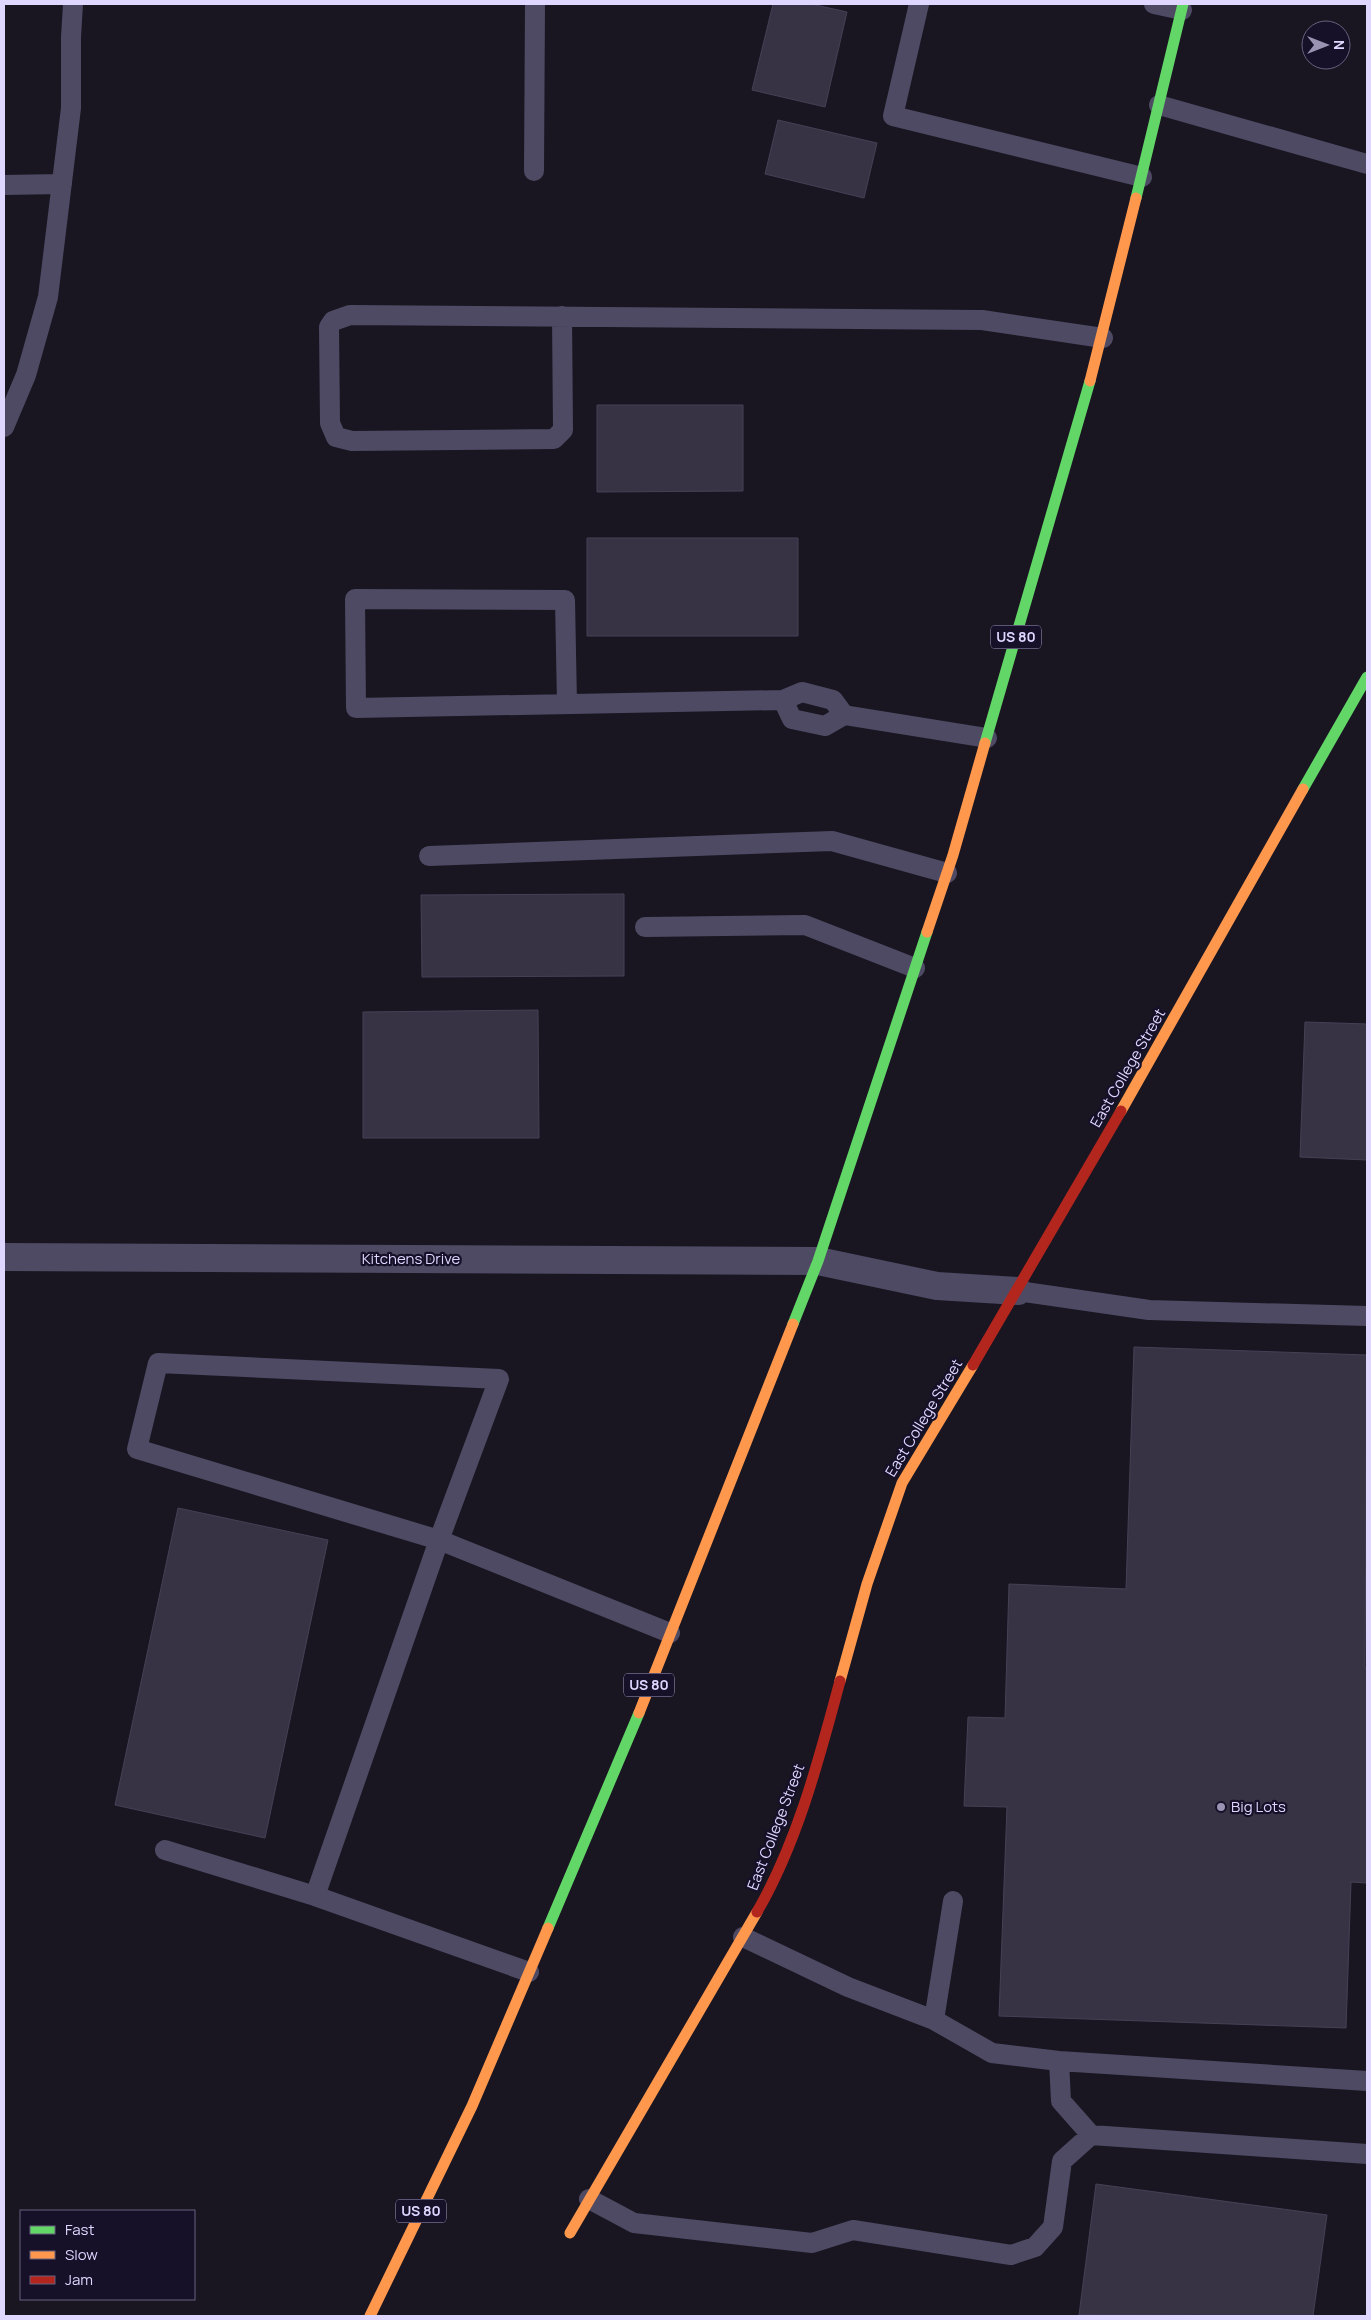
<svg xmlns="http://www.w3.org/2000/svg" width="1371" height="2320" font-family="Manrope,sans-serif">
  <style>
    .building { fill: #383344; stroke: #464056 }
    .lines { fill: none; stroke-linecap: round; stroke-linejoin: round }
    .lane { stroke: #4e4a63; stroke-width: 20 }
    .street { stroke: #4e4a63; stroke-width: 28 }
    .fast { stroke: #63d668; stroke-width: 11 }
    .slow { stroke: #ff974d; stroke-width: 11 }
    .jam { stroke: #b3261e; stroke-width: 11 }
    .poi-dot { fill: #9a93b2; stroke: #161028; stroke-width: 2 }
    .labels { text-anchor: middle; stroke-width: 4.5; stroke-linejoin: round; paint-order: stroke }
    .shield { fill: #161028; stroke: #a39bbe; stroke-width: 1 }
    .shield-label { font-size: 14px; font-weight: bold; fill: #dfd7ff }
    .street-label { font-size: 15px; fill: #dfd7ff; stroke: #161028 }
    .poi-label { font-size: 15px; fill: #dfd7ff; stroke: #161028; text-anchor: start }
  </style>
  <rect width="100%" height="100%" fill="#191622"/>
  <path class="building" d="M 773,4 L 811,4 L 847,12 L 825,107 L 752,90 Z
    M 778,120 L 877,143 L 864,198 L 765,174 Z
    M 597,405 L 743,405 L 743,491 L 597,492 Z
    M 587,538 L 798,538 L 798,636 L 587,636 Z
    M 624,894 L 624,976 L 422,977 L 421,895 Z
    M 538,1010 L 539,1138 L 363,1138 L 363,1012 Z
    M 1305,1022 L 1367,1024 L 1367,1160 L 1300,1157 Z
    M 1134,1347 L 1367,1355 L 1365,1668 L 1367,1668 L 1367,1883 L 1351,1882 L 1346,2028 L 999,2016 L 1007,1807 L 964,1806 L 968,1717 L 1005,1718 L 1009,1584 L 1126,1589 Z
    M 178,1508 L 328,1540 L 265,1838 L 115,1805 Z
    M 1096,2184 L 1327,2215 L 1313,2316 L 1079,2315 Z"/>
  <g class="lines">
    <path class="lane" d="M 919,4 L 893,116 L 1142,177
      M 1154,4 L 1182,10
      M 1159,105 L 1367,164
      M 534,171 L 535,4
      M 4,185 L 62,184
      M 562,316 L 563,430 L 554,439 L 352,441 L 336,437 L 330,423 L 329,327 L 333,321 L 350,315 L 982,320 L 1103,338
      M 4,427 L 26,375 L 48,297 L 71,108 L 71,37 L 73,4
      M 567,704 L 565,600 L 355,599 L 356,708 L 783,700
      M 844,715 L 833,700 L 802,692 L 783,700 L 792,719 L 825,726 L 844,715 L 987,738
      M 429,856 L 832,841 L 947,873
      M 645,927 L 805,925 L 915,968
      M 1018,1291 L 1149,1310 L 1367,1316
      M 165,1850 L 315,1896
      M 743,1937 L 848,1987 L 934,2020 L 992,2053 L 1059,2061 L 1367,2081
      M 529,1972 L 315,1896 L 439,1540 L 137,1449 L 158,1363 L 499,1379 L 439,1540 L 670,1633
      M 934,2020 L 953,1901
      M 1059,2061 L 1061,2101 L 1091,2135
      M 589,2199 L 634,2223 L 812,2243 L 853,2230 L 1011,2255 L 1035,2247 L 1053,2227 L 1062,2161 L 1091,2135 L 1367,2154"/>
    <path class="street" d="M 4,1257 L 818,1261 L 937,1286 L 1018,1291"/>
    <path class="fast" d="M 1136,198 L 1183,4
      M 985,743 L 1090,381
      M 1303,789 L 1367,677
      M 793,1324 L 818,1261 L 927,932
      M 548,1928 L 639,1713"/>
    <path class="slow" d="M 1090,381 L 1136,198
      M 927,932 L 953,855 L 985,743
      M 1121,1111 L 1303,789
      M 840,1681 L 867,1584 L 902,1483 L 973,1365
      M 639,1713 L 793,1324
      M 570,2233 L 757,1912
      M 370,2316 L 472,2106 L 548,1928"/>
    <path class="jam" d="M 973,1365 L 1121,1111
      M 757,1912 C 798,1841 819,1759 840,1681"/>
  </g>
  <circle class="poi-dot" cx="1221" cy="1807" r="5"/>
  <g class="labels">
    <g class="shield">
      <rect x="991" y="625.5" width="50" height="23" rx="4"/>
      <rect x="624" y="1673.5" width="50" height="23" rx="4"/>
      <rect x="396" y="2199.5" width="50" height="23" rx="4"/>
    </g>
    <g class="shield-label">
      <text x="1016" y="642">US 80</text>
      <text x="649" y="1690">US 80</text>
      <text x="421" y="2216">US 80</text>
    </g>
    <g class="street-label">
      <text transform="translate(1128 1068) rotate(-60)" y="5">East College Street</text>
      <text x="411" y="1264">Kitchens Drive</text>
      <text transform="translate(924 1418) rotate(-59)" y="5">East College Street</text>
      <text transform="translate(776 1827) rotate(-69)" y="5">East College Street</text>
    </g>
    <g class="poi-label">
      <text x="1231" y="1812">Big Lots</text>
    </g>
  </g>
  <rect width="1371" height="2320" fill="none" stroke="#dfd7ff" stroke-width="10"/>
  <rect x="20" y="2210" width="175" height="90" fill="#161028" stroke="#66607e"/>
  <rect x="30" y="2226" width="25" height="8" fill="#63d668" stroke="#66607e"/>
  <text x="65" y="2235" font-size="15" fill="#dfd7ff">Fast</text>
  <rect x="30" y="2251" width="25" height="8" fill="#ff974d" stroke="#66607e"/>
  <text x="65" y="2260" font-size="15" fill="#dfd7ff">Slow</text>
  <rect x="30" y="2276" width="25" height="8" fill="#b3261e" stroke="#66607e"/>
  <text x="65" y="2285" font-size="15" fill="#dfd7ff">Jam</text>
  <g transform="translate(1326 45) rotate(90)"><circle r="24" fill="#161028" stroke="#66607e"/>
  <path d="M0-4L9 19L0 12L-9 19Z" fill="#9a93b2"/>
  <text y="-8" font-size="14" font-weight="bold" text-anchor="middle" fill="#dfd7ff">N</text>
  </g>
</svg>
